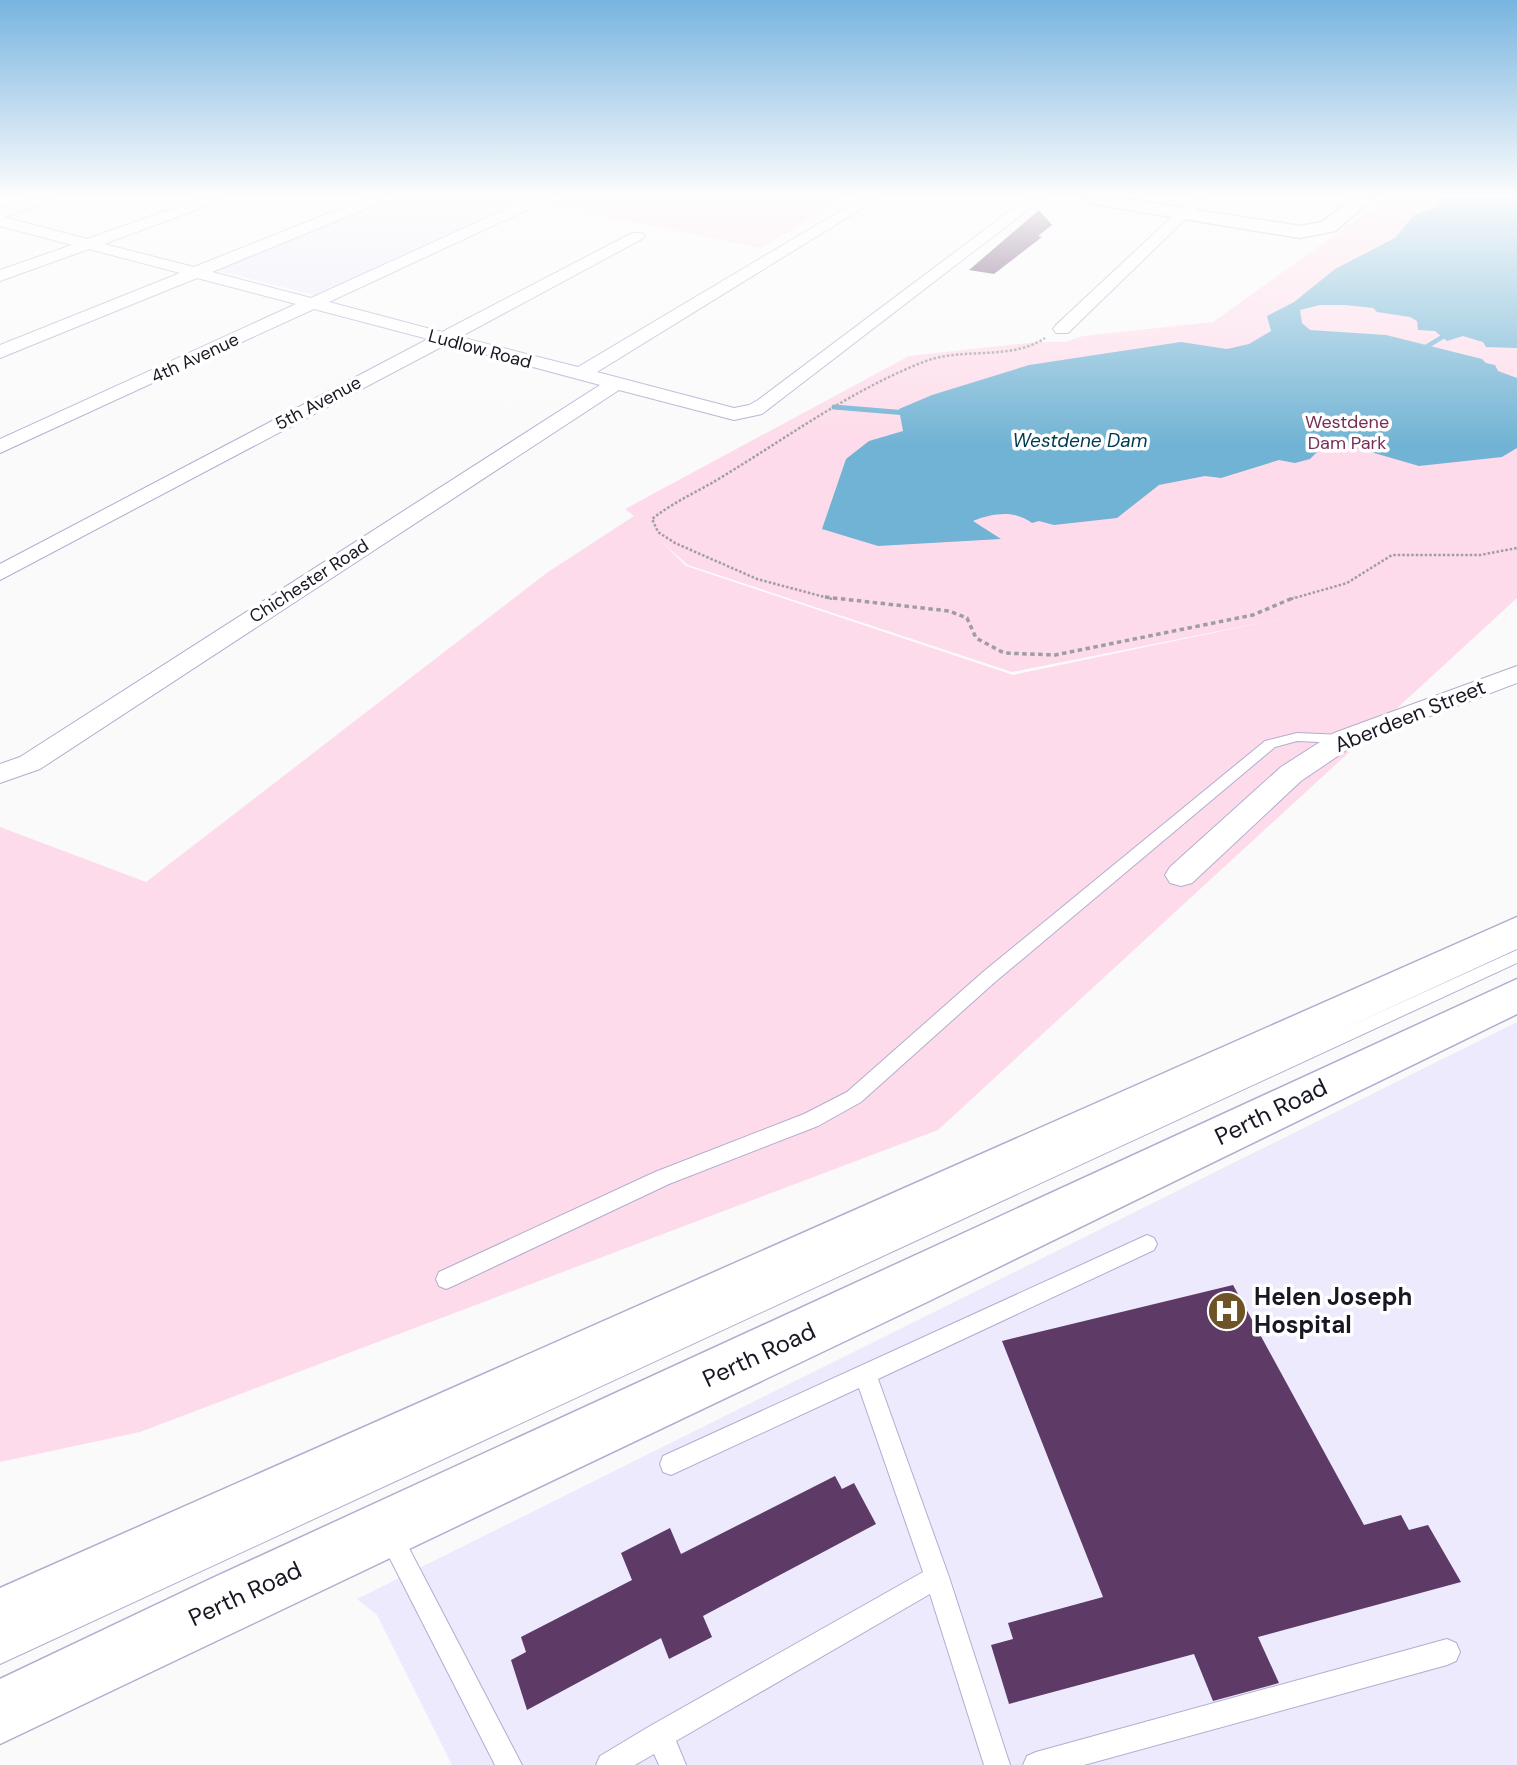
<svg xmlns="http://www.w3.org/2000/svg" width="1517" height="1765" font-family="'DM Sans',sans-serif">
  <style>
    .built { fill: #eceafc }
    .green { fill: #fedbea; fill-rule: evenodd }
    .water { fill: #71b3d4 }
    .lines { fill: none; stroke-linecap: round; stroke-linejoin: round }
    .stream-far1 { stroke: #71b3d4; stroke-width: 4.5 }
    .stream { stroke: #71b3d4; stroke-width: 5 }
    .building { fill: #5e3a66 }
    .service-casing { stroke: #b2add0; stroke-width: 2 }
    .minor-casing { stroke: #b2add0; stroke-width: 2 }
    .tertiary-casing { stroke: #b2add0; stroke-width: 3 }
    .secondary-casing { stroke: #b2add0; stroke-width: 3 }
    .path-far1 { stroke: #9e9da2; stroke-width: 2.5; stroke-dasharray: 2.5 2; stroke-linecap: butt }
    .path { stroke: #9e9da2; stroke-width: 3.5; stroke-dasharray: 4.5 3.5; stroke-linecap: butt }
    .service { fill: #fff; fill-rule: evenodd }
    .minor { fill: #fff; fill-rule: evenodd }
    .tertiary { fill: #fff; fill-rule: evenodd }
    .secondary { fill: #fff; fill-rule: evenodd }
    .labels { text-anchor: middle; stroke-width: 7; stroke-linejoin: round; paint-order: stroke }
    .far-street-label { font-size: 18px; fill: #181723; stroke: #fff }
    .far-park-label { font-size: 18px; fill: #772e54; stroke: #fff }
    .far-water-label { font-size: 19px; font-style: italic; fill: #003a51; stroke: #fff }
    .street-label { font-size: 21px; fill: #181723; stroke: #fff }
    .near-street-label { font-size: 24px; fill: #181723; stroke: #fff }
    .near-poi-label { font-size: 24px; font-weight: bold; fill: #181723; stroke: #fff; text-anchor: start }
  </style>
  <rect width="100%" height="100%" fill="#fafafa"/>
  <path class="built" d="M 392,198 L 526,198 L 314,295 L 215,270 Z
    M 1517,1022 L 1517,1765 L 452,1765 L 377,1615 L 357,1599 Z"/>
  <path class="green" d="M 560,198 L 844,198 L 760,248 L 546,204 Z
    M 1386,198 L 1517,198 L 1517,598 L 938,1130 L 140,1432 L 0,1462 L 0,827 L 146,882 L 548,572 L 634,516 L 625,509 L 909,356 L 1036,342 L 1065,342 L 1083,336 L 1213,322 ZM 662,542 L 688,565 L 1012,672 L 1289,617 L 1013,675 L 686,566 Z"/>
  <path class="water" d="M 1440,198 L 1517,198 L 1517,348 L 1486,347 L 1483,342 L 1463,336 L 1447,341 L 1435,331 L 1418,330 L 1417,321 L 1410,317 L 1377,312 L 1373,308 L 1345,305 L 1320,305 L 1300,310 L 1302,323 L 1310,330 L 1386,335 L 1482,359 L 1486,363 L 1495,365 L 1498,371 L 1517,378 L 1517,448 L 1502,457 L 1419,466 L 1357,448 L 1329,446 L 1321,448 L 1310,459 L 1295,463 L 1279,460 L 1221,478 L 1205,476 L 1159,485 L 1117,518 L 1054,525 L 1039,521 L 1032,523 C 1015,510 993,513 973,521 L 1001,539 L 878,546 L 822,529 L 846,459 L 869,441 L 903,431 L 899,409 L 932,395 L 1029,365 L 1181,342 L 1227,349 L 1249,344 L 1271,331 L 1267,316 L 1294,302 L 1335,269 L 1395,238 L 1414,215 L 1440,206 L 1438,201 Z"/>
  <g class="lines">
    <path class="stream-far1" d="M 1421,350 L 1449,333"/>
    <path class="stream" d="M 834,407 L 907,413"/>
  </g>
  <path class="building" d="M 1039,210 L 1052,225 L 1038,236 L 1042,237 L 994,274 L 969,270 Z
    M 1233,1285 L 1364,1525 L 1401,1515 L 1409,1530 L 1428,1525 L 1461,1582 L 1258,1637 L 1279,1683 L 1213,1701 L 1194,1654 L 1009,1704 L 991,1645 L 1013,1639 L 1008,1623 L 1103,1597 L 1002,1341 Z
    M 835,1476 L 842,1489 L 854,1483 L 876,1524 L 703,1616 L 712,1637 L 669,1659 L 661,1638 L 527,1710 L 511,1660 L 526,1652 L 521,1637 L 632,1580 L 621,1553 L 670,1528 L 681,1554 Z"/>
  <g class="lines">
    <g class="service-casing">
      <path id="service" d="M 1297,733 L 1344,735 L 1351,739 L 1344,743 L 1297,741 L 1275,747 L 995,982 L 861,1102 L 818,1126 L 669,1184 L 453,1286 L 446,1289 L 439,1286 L 436,1279 L 439,1272 L 655,1172 L 804,1114 L 847,1092 L 983,972 L 1265,741 Z
        M 1517,950 L 1517,963 L 0,1664 L 0,1638 Z
        M 1147,1235 L 1154,1238 L 1157,1244 L 1154,1250 L 878,1379 L 949,1577 L 1010,1765 L 984,1765 L 930,1594 L 676,1741 L 686,1765 L 659,1765 L 654,1754 L 635,1765 L 596,1765 L 600,1756 L 650,1726 L 923,1572 L 859,1388 L 671,1475 L 663,1472 L 660,1464 L 663,1456 Z
        M 391,1525 L 399,1529 L 522,1765 L 495,1765 L 383,1545 L 379,1537 L 383,1529 Z
        M 1447,1639 L 1456,1643 L 1460,1652 L 1456,1661 L 1447,1665 L 1084,1765 L 1023,1765 L 1027,1756 L 1036,1752 Z"/>
    </g>
    <g class="minor-casing">
      <path id="minor" d="M 35,198 L 56,198 L 54,201 L 4,217 L 87,239 L 202,198 L 222,198 L 220,201 L 104,244 L 194,267 L 367,198 L 386,198 L 384,201 L 212,272 L 311,298 L 530,198 L 548,198 L 546,201 L 329,302 L 442,332 L 632,233 L 642,233 L 645,236 L 642,239 L 460,337 L 578,367 L 862,198 L 879,198 L 597,372 L 734,408 L 749,405 L 758,400 L 1027,198 L 1043,198 L 762,414 L 734,420 L 619,390 L 40,769 L 0,783 L 0,764 L 20,757 L 600,385 L 447,344 L 0,580 L 0,564 L 428,339 L 314,309 L 0,453 L 0,439 L 296,304 L 197,278 L 0,358 L 0,345 L 180,273 L 89,249 L 0,281 L 0,270 L 72,245 L 0,226 L 0,209 Z
        M 1192,198 L 1207,198 L 1068,333 L 1056,333 L 1053,329 L 1056,325 Z
        M 1517,666 L 1517,683 L 1354,745 L 1301,781 L 1192,883 L 1181,886 L 1170,883 L 1165,875 L 1170,867 L 1281,767 L 1334,733 Z"/>
    </g>
    <g class="tertiary-casing">
      <path id="tertiary" d="M 1079,198 L 1120,198 L 1300,226 L 1322,222 L 1354,198 L 1374,198 L 1335,231 L 1300,238 L 1088,203 Z"/>
    </g>
    <g class="secondary-casing">
      <path id="secondary" d="M 1517,917 L 1517,949 L 0,1649 L 0,1588 Z
        M 1517,979 L 1517,1014 L 927,1302 L 0,1744 L 0,1679 L 208,1580 Z"/>
    </g>
    <path class="path-far1" d="M 832,599 L 757,579 L 675,543 L 658,532 L 652,519 C 676,500 700,491 725,475 C 791,435 853,389 926,361 C 964,347 1010,361 1045,338
      M 1291,599 L 1347,583 L 1392,555 L 1480,555 L 1517,548"/>
    <path class="path" d="M 825,597 L 949,611 L 967,618 L 976,638 L 1004,653 L 1055,655 L 1253,615 L 1295,597"/>
    <use href="#service" class="service"/>
    <use href="#minor" class="minor"/>
    <use href="#tertiary" class="tertiary"/>
    <use href="#secondary" class="secondary"/>
  </g>
  <linearGradient id="sky" x2="0" y2="1"><stop stop-color="#78b4e0"/><stop offset="0.44" stop-color="#fdfdfd"/><stop offset="1" stop-color="#fdfdfd" stop-opacity="0"/></linearGradient>
  <rect width="1517" height="445" fill="url(#sky)"/>
  <defs>
    <g id="hospital-disc" transform="scale(2.0125)"><circle r="9.5" fill="#6d5325" stroke="#fff"/><path d="M-5-5h3v3.5h4V-5h3V5h-3V1.5h-4V5h-3Z" fill="#fff"/></g>
  </defs>
  <g fill-rule="evenodd">
    <use href="#hospital-disc" x="1227" y="1311"/>
  </g>
  <g class="labels">
    <g class="far-street-label">
      <text transform="translate(480 349) rotate(15)" y="6">Ludlow Road</text>
      <text transform="translate(195 358) rotate(-25)" y="6">4th Avenue</text>
      <text transform="translate(318 403) rotate(-28)" y="6">5th Avenue</text>
      <text transform="translate(309 581) rotate(-33)" y="6">Chichester Road</text>
    </g>
    <g class="far-park-label">
      <text x="1347" y="428">Westdene<tspan x="1347" dy="21">Dam Park</tspan></text>
    </g>
    <g class="far-water-label">
      <text x="1080" y="447">Westdene Dam</text>
    </g>
    <g class="street-label">
      <text transform="translate(1410 716) rotate(-22)" y="7">Aberdeen Street</text>
    </g>
    <g class="near-street-label">
      <text transform="translate(1271 1112) rotate(-26)" y="8">Perth Road</text>
      <text transform="translate(759 1355) rotate(-25)" y="8">Perth Road</text>
      <text transform="translate(245 1594) rotate(-25)" y="8">Perth Road</text>
    </g>
    <g class="near-poi-label">
      <text x="1254" y="1305">Helen Joseph<tspan x="1254" dy="28">Hospital</tspan></text>
    </g>
  </g>
</svg>
